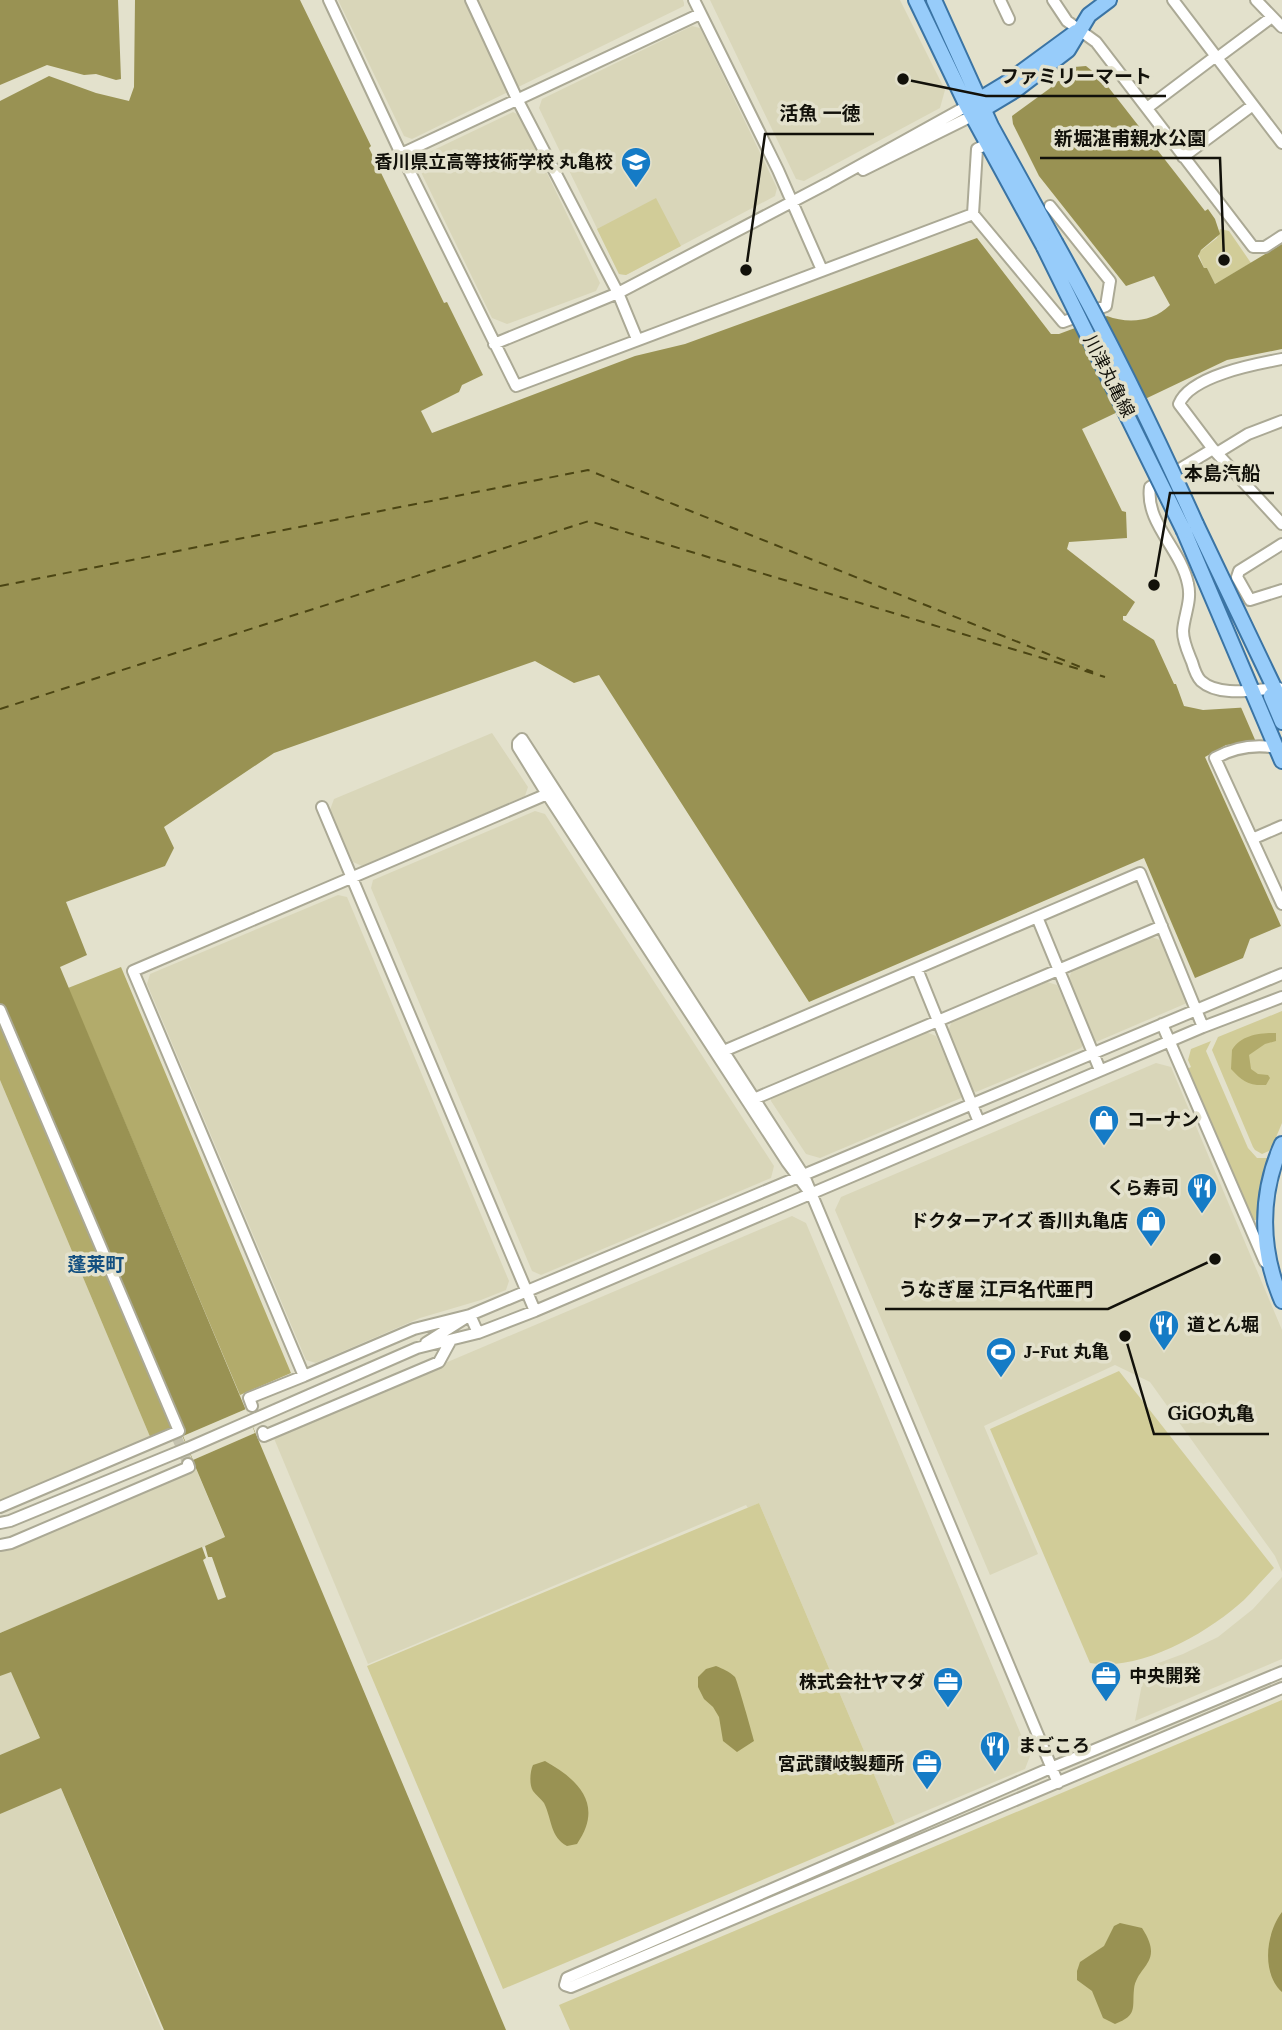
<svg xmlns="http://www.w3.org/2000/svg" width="1282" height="2030" font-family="Lora,'Noto Sans JP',serif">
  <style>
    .built { fill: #d9d6b9 }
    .green { fill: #d1cc98 }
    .forest { fill: #b2ab6b }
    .water { fill: #999253 }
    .pier { fill: #e3e1cc }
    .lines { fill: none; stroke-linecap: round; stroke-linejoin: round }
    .ferry { stroke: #4b4513; stroke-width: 2; stroke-dasharray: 9 7; stroke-linecap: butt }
    .minor-tunnel { stroke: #c4c2af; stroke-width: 10; stroke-dasharray: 10 5; stroke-linecap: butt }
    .minor-casing { stroke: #aba995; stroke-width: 14 }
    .major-casing { stroke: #3b74a4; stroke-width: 18 }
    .minor { stroke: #fff; stroke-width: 10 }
    .major { stroke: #97ccfa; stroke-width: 14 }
    .major-bridge-casing { stroke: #3b74a4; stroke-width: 18; stroke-linecap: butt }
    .major-bridge { stroke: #97ccfa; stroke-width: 14 }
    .labels { text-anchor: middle; stroke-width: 7; stroke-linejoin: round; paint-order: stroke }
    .poi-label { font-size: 18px; font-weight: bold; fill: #12110a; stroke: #e3e1cc; text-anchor: end }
    .street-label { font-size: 18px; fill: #12110a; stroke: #e3e1cc }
    .neighbourhood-label { font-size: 19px; font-weight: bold; fill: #124f80; stroke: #e3e1cc }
    .leader { fill: none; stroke: #12110a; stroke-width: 2.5 }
    .callout-dot { fill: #12110a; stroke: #e3e1cc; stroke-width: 2.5 }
    .callout-label { font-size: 19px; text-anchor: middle; font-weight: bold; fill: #12110a; stroke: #e3e1cc; stroke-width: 7; stroke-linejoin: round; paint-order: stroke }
  </style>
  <rect width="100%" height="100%" fill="#e3e1cc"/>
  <path class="built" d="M 338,0 L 683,0 L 684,3 L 684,6 L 412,139 L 404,136 Z
    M 710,0 L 900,0 L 945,90 L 940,108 L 804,181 L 796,179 Z
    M 692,26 L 700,28 L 777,188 L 775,196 L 626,275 L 619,274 L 539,108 L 542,99 Z
    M 513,112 L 519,115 L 600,283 L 596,291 L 507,324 L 492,318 L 417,164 L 419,157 Z
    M 492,733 L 528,787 L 525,796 L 362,866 L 353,862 L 330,810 L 334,799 Z
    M 535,811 L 545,814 L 774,1166 L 771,1178 L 541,1275 L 532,1271 L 371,888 L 373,880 Z
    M 338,895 L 347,897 L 509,1281 L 506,1290 L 481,1300 L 420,1318 L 316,1363 L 306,1360 L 147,984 L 150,974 Z
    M 1152,937 L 1162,941 L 1187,1003 L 1096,1042 L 1094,1041 L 1068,981 L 1072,970 Z
    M 1047,982 L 1057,985 L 1083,1045 L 1081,1048 L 976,1092 L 974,1091 L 948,1031 L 952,1021 Z
    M 926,1032 L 936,1036 L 962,1095 L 961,1098 L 820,1158 L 806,1154 L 771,1101 L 771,1097 Z
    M 1156,1063 L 1171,1067 L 1282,1330 L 1282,1572 L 1275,1556 L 1150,1382 L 1115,1365 L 984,1426 L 1038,1554 L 990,1575 L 835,1210 L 841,1197 Z
    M 0,1080 L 151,1439 L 0,1504 Z
    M 792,1216 L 806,1223 L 1030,1756 L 1025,1769 L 895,1824 L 759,1503 L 748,1508 L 746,1505 L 368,1664 L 273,1436 Z
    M 196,1469 L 225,1538 L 0,1633 L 0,1552 Z
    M 1282,1577 L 1282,1659 L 1135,1721 L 1145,1668 L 1183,1654 L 1218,1637 L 1253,1609 Z
    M 0,1645 L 61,1788 L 162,2030 L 0,2030 Z"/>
  <path class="green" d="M 656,198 L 681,246 L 626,275 L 619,274 L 597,229 Z
    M 1220,229 L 1229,231 L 1251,263 L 1215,284 L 1207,268 L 1204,268 L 1198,253 L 1217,238 Z
    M 1282,1011 L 1282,1123 L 1272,1147 L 1269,1151 L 1262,1154 L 1255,1150 L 1253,1147 L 1212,1050 L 1218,1037 Z
    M 1211,1041 L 1206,1051 L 1248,1148 L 1257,1158 L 1270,1158 L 1259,1214 L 1256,1220 L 1252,1220 L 1187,1069 L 1191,1067 L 1188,1060 L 1191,1049 Z
    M 1119,1371 L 1274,1568 C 1264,1578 1254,1590 1244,1600 C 1208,1633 1140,1672 1090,1663 L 990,1429 Z
    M 759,1503 L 895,1824 L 503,1989 L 367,1666 Z
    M 1282,1700 L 1282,2030 L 570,2030 L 559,2005 Z"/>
  <path class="forest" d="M 121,967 L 291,1373 L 240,1395 L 68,988 Z
    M 0,1018 L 173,1426 L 172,1429 L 151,1439 L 0,1080 Z
    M 1276,1033 L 1276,1041 L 1265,1044 L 1249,1055 L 1251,1069 L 1258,1074 L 1268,1075 L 1270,1078 L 1266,1085 C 1249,1086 1242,1081 1231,1069 L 1232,1050 C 1241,1035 1259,1033 1276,1033 Z"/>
  <path class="water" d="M 0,0 L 118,0 L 121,79 L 116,80 L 96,74 L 84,75 L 47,65 L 0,85 Z
    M 135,0 L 300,0 L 371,146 L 369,148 L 444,303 L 447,302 L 483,375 L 462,385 L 459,392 L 421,411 L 432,433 L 635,356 L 685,344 L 977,238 L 1051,334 L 1059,334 L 1107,316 C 1128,324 1153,322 1170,305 L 1154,276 L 1126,286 L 1039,176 L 1013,124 L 1012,116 L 1049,89 L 1074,67 L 1086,66 L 1102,79 L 1205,211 L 1208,209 L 1215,219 L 1220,234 L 1201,250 L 1198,256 L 1204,268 L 1207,268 L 1215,284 L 1282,244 L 1282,349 L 1227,360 L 1082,429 L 1122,511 L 1126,512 L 1127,538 L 1069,542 L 1067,549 L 1135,602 L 1126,616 L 1123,616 L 1123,620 L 1154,640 L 1174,684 L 1176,684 L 1184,706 L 1203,710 L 1282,705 L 1261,741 L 1226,745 L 1205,757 L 1281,926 L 1250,939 L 1243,958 L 1195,978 L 1144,858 L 809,1002 L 599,675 L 574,683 L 535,661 L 274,753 L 164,827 L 174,848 L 165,866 L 66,902 L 87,955 L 60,967 L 506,2030 L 164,2030 L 61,1788 L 0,1814 L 0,1755 L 40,1738 L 11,1672 L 0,1676 L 0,1633 L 202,1547 L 206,1558 L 203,1560 L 218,1600 L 226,1597 L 212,1557 L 208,1557 L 205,1546 L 225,1537 L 0,1003 L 0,101 L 49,76 L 96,93 L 129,101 L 134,87 Z
    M 716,1666 C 723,1669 729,1671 735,1677 C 737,1680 752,1733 754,1741 L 737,1752 L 723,1741 L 719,1717 L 713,1707 L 704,1699 L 698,1687 L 698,1677 L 706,1669 Z
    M 545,1761 C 579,1780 604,1805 577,1844 L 567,1846 C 550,1837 552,1819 544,1803 C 541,1799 536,1795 533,1791 C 529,1785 530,1771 533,1765 Z
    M 1282,1912 L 1282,1992 C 1261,1973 1266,1933 1282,1912 Z
    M 1120,1923 L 1142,1928 C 1165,1963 1137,1965 1134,1989 C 1132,2008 1138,2015 1115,2024 L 1103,2018 L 1092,1991 L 1077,1980 L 1077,1971 L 1080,1962 L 1104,1946 L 1114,1926 Z"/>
  <path class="pier" d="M 1282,704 L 1282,741 L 1256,742 L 1240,705 Z
    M 246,1409 L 255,1433 L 193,1460 L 183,1436 Z"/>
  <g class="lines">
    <path class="ferry" d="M 0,586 L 588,470 L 1093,672
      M 0,709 L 589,521 L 1105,677"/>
    <path class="minor-tunnel" d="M 177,1438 L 188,1464"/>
    <g class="minor-casing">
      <path id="minor" d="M 329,0 L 401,154 L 516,386 L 973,214 L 977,149 L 987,144
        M 471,0 L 517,99 L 618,293 L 637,339
        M 694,0 L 778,170 L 822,270
        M 1000,0 L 1009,19
        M 1053,0 L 1067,21 L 1096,42 L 1253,247 L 1265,247 L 1282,236
        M 1173,0 L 1282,143
        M 1256,0 L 1282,27
        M 1217,58 L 1272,17
        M 1147,108 L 1216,56
        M 401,154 L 700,14
        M 1183,157 L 1253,105
        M 863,170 L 972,116
        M 973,214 L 1063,322 L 1106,306 L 1110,281 L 1050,206
        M 494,344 L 618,293 L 828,183 L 967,106
        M 1282,359 C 1255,364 1190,376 1179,404 L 1213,449 L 1282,524
        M 1213,449 L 1150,487 C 1145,523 1181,549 1188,584 C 1192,601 1184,615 1183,631 C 1183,642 1188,652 1192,662 C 1194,669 1196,676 1201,681 C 1220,698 1256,689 1279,688
        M 1217,453 L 1248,434 L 1282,421
        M 1282,544 L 1239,571 L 1237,577 L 1250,600 L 1282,590
        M 1277,748 C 1255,744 1235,747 1215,758 L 1282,904
        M 322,807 L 535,1311
        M 1252,839 L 1282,826
        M 1037,917 L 1100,1070
        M 917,969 L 979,1122
        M 0,1010 L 179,1431 L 0,1507
        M 1162,1024 L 1265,1262
        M 719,1053 L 1140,873 L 1203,1027
        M 749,1101 L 1162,926
        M 811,1194 L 787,1162 L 547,794 L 518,747 L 518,743 L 522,739 L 804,1176 L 1058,1783
        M 478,1333 L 470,1315 L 414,1329 L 304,1376 L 133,971 L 552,792
        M 426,1343 L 470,1315 L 1282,974
        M 252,1406 L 249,1398 L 304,1376
        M 263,1432 L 264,1436 L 439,1362 L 451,1340
        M 0,1523 L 10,1521 L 188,1448 L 417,1348 L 478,1333 L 535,1311 L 1203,1027 L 1282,997
        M 0,1545 L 11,1543 L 189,1467 L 188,1464
        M 1282,1672 L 1053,1767 L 567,1978 L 565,1985 L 571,1987 L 1282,1688"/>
    </g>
    <g class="major-casing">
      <path id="major" d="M 916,0 L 967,106 L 1044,247
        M 934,0 L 991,126 L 1055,242
        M 972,104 L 1005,84 L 1076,32
        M 977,113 L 1017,89 L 1068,50 L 1089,15 L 1109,0
        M 1196,524 L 1282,704
        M 1184,531 L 1282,761
        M 1271,696 L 1282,722
        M 1282,1144 C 1259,1195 1260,1250 1282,1301"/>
    </g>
    <use href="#minor" class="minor"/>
    <use href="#major" class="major"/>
    <g class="major-bridge-casing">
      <path id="major-bridge" d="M 1055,242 C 1107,334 1153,428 1196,524
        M 1044,247 L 1184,531"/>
    </g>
    <use href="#major-bridge" class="major-bridge"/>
  </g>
  <defs>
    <g id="school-pin" transform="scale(1.575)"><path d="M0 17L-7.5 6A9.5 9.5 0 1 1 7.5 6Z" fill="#157bc6" stroke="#e3e1cc"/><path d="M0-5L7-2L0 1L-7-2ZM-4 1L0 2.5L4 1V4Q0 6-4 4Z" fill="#fff"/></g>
    <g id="shop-pin" transform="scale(1.575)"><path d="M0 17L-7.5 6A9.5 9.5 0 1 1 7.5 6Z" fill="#157bc6" stroke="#e3e1cc"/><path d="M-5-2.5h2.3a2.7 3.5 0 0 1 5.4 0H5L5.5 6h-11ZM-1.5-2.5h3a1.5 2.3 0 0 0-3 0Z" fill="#fff"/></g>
    <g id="restaurant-pin" transform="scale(1.575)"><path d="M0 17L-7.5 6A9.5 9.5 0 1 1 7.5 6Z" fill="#157bc6" stroke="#e3e1cc"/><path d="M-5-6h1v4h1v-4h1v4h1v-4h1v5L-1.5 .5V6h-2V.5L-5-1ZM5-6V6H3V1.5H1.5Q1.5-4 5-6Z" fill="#fff"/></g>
    <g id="stadium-pin" transform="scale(1.575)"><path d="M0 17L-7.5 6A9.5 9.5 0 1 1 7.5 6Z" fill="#157bc6" stroke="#e3e1cc"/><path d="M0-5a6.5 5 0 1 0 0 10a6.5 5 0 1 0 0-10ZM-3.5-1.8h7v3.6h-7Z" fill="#fff"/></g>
    <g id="office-pin" transform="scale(1.575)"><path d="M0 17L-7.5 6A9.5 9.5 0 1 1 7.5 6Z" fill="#157bc6" stroke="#e3e1cc"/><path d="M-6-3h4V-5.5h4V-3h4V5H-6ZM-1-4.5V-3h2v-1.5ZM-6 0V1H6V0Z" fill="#fff"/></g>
  </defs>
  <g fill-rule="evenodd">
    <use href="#school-pin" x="636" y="162"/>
    <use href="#shop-pin" x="1104" y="1120"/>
    <use href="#restaurant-pin" x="1202" y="1188"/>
    <use href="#shop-pin" x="1151" y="1221"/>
    <use href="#restaurant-pin" x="1164" y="1325"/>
    <use href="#stadium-pin" x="1001" y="1352"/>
    <use href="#office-pin" x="1106" y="1676"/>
    <use href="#office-pin" x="948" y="1682"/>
    <use href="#restaurant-pin" x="995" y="1746"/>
    <use href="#office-pin" x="927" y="1764"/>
  </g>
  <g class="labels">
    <g class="poi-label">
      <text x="613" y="168">香川県立高等技術学校 丸亀校</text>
      <text x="1127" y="1126" text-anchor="start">コーナン</text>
      <text x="1179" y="1194">くら寿司</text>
      <text x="1128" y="1227">ドクターアイズ 香川丸亀店</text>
      <text x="1187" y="1331" text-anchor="start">道とん堀</text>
      <text x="1024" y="1358" text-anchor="start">J-Fut 丸亀</text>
      <text x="1129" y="1682" text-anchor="start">中央開発</text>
      <text x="925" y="1688">株式会社ヤマダ</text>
      <text x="1018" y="1752" text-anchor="start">まごころ</text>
      <text x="904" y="1770">宮武讃岐製麺所</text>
    </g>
    <g class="street-label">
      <text transform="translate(1109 376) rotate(63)" y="6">川津丸亀線</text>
    </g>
    <g class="neighbourhood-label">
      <text x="96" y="1271">蓬莱町</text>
    </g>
  </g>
  <path class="leader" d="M903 79L986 96H1166M746 270L765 134H874M1224 260L1220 158H1040M1154 585L1170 493H1274M1215 1259L1108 1309H885M1125 1336L1154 1434H1269"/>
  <g class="callout-dot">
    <circle cx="903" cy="79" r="7"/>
    <circle cx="746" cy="270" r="7"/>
    <circle cx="1224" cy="260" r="7"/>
    <circle cx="1154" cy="585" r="7"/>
    <circle cx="1215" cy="1259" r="7"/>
    <circle cx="1125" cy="1336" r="7"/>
  </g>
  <g class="callout-label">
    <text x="1076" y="83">ファミリーマート</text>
    <text x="820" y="120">活魚 一徳</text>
    <text x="1130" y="145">新堀湛甫親水公園</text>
    <text x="1222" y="480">本島汽船</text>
    <text x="996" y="1296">うなぎ屋 江戸名代亜門</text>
    <text x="1211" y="1420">GiGO丸亀</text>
  </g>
</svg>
